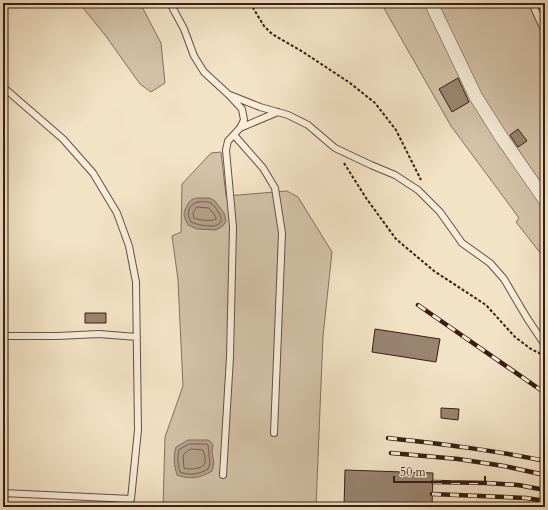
<svg xmlns="http://www.w3.org/2000/svg" width="548" height="510" font-family="Cardo,serif">
  <style>
    .green { fill: #d3c2a8; stroke: #86705e }
    .water { fill: #b3a089; stroke: #826c5a }
    .lines { fill: none; stroke-linecap: round; stroke-linejoin: round }
    .shore { stroke: #765f4e; stroke-width: 1 }
    .building { fill: #998470; stroke: #381e13 }
    .service-casing { stroke: #674f40; stroke-width: 8 }
    .minor-casing { stroke: #674f40; stroke-width: 14 }
    .path { stroke: #381e13; stroke-width: 2; stroke-dasharray: 3 2; stroke-linecap: butt }
    .service { stroke: #f7edda; stroke-width: 6 }
    .minor { stroke: #f7edda; stroke-width: 13 }
    .rail-casing { stroke: #381e13; stroke-width: 4.5 }
    .rail { stroke: #f7edda; stroke-width: 3; stroke-dasharray: 9; stroke-linecap: butt }
  </style>
  <rect width="100%" height="100%" fill="#f3e3c6"/>
  <filter id="stains"><feTurbulence type="fractalNoise" baseFrequency=".005" numOctaves="4"/><feColorMatrix values="0 0 0 0 .2 0 0 0 0 .09 0 0 0 0 .02 0 0 0 .5 -.17"/></filter>
  <radialGradient id="worn" r=".72"><stop offset=".6" stop-color="#630" stop-opacity="0"/><stop offset="1" stop-color="#630" stop-opacity=".3"/></radialGradient>
  <path class="green" d="M 79,3 L 140,3 L 161,43 L 165,83 L 151,92 L 140,84 L 105,35 Z
    M 381,3 L 537,3 L 545,21 L 545,259 L 516,222 L 519,218 L 451,126 Z
    M 221,152 L 226,196 L 287,191 L 298,197 L 332,252 L 323,336 L 316,507 L 163,507 L 165,437 L 183,386 L 178,280 L 172,236 L 181,232 L 182,184 L 211,153 Z"/>
  <path class="water" d="M 197,198 L 210,198 L 215,201 L 224,213 L 226,221 L 223,226 L 216,230 L 197,229 L 188,225 C 184,217 182,214 187,206 C 190,200 190,200 197,198 Z
    M 188,440 L 208,440 L 210,441 L 213,445 L 212,451 L 214,464 L 212,471 C 201,478 190,480 177,475 C 174,465 173,457 176,447 Z"/>
  <g class="lines">
    <path class="shore" d="M 198,202 C 202,202 207,201 211,203 C 214,205 215,207 217,210 C 232,231 202,227 191,222 C 186,213 188,205 198,202 Z
      M 197,207 L 209,208 L 216,217 L 216,219 C 210,222 200,220 194,218 L 193,213 Z
      M 189,444 L 207,444 L 208,445 L 210,464 L 208,469 C 200,474 189,476 180,472 C 178,465 177,458 179,450 Z
      M 191,449 L 203,450 C 204,453 206,459 205,463 C 204,469 188,470 184,468 L 183,457 L 184,454 Z"/>
  </g>
  <path class="building" d="M 458,78 L 469,102 L 452,112 L 439,89 Z
    M 518,129 L 527,141 L 518,147 L 510,135 Z
    M 85,313 L 106,313 L 106,323 L 85,323 Z
    M 375,329 L 440,339 L 436,362 L 372,352 Z
    M 441,408 L 459,409 L 458,420 L 441,418 Z
    M 345,470 L 433,473 L 432,507 L 344,507 Z"/>
  <g class="lines">
    <g class="service-casing">
      <path id="service" d="M 170,3 L 184,29 L 194,56 L 204,72 L 229,95 L 242,109 L 244,120 L 240,128 L 228,141 L 226,150 L 233,227 L 230,357 L 223,475
        M 532,3 L 545,32
        M 3,87 L 63,139 L 93,173 L 117,213 L 129,246 L 136,282 L 138,430 L 131,499 L 3,493
        M 230,95 L 260,107 L 288,115 L 308,125 L 335,148 L 371,165 L 395,175 L 418,190 L 440,212 L 462,243 L 490,263 L 504,279 L 527,318 L 545,345
        M 240,128 L 278,112
        M 234,135 L 263,168 L 275,188 L 282,233 L 274,433
        M 3,336 L 57,336 L 99,334 L 137,337"/>
    </g>
    <g class="minor-casing">
      <path id="minor" d="M 431,3 L 476,97 L 500,135 L 545,200"/>
    </g>
    <path class="path" d="M 250,3 L 264,26 L 272,34 L 303,52 L 350,83 L 375,103 L 396,130 L 421,180
      M 344,163 L 366,198 L 396,239 L 434,271 L 486,305 L 515,337 L 531,349 L 545,356"/>
    <use href="#service" class="service"/>
    <use href="#minor" class="minor"/>
    <g class="rail-casing">
      <path id="rail" d="M 418,305 L 545,393
        M 388,438 C 441,444 493,450 545,461
        M 391,453 L 458,459 L 504,466 L 545,475
        M 433,482 L 486,483 L 518,485 L 545,490
        M 432,494 L 526,498 L 545,501"/>
    </g>
    <use href="#rail" class="rail"/>
  </g>
  <rect width="548" height="510" fill="none" stroke="#f3e3c6" stroke-width="16"/>
  <rect x="4" y="4" width="540" height="502" fill="none" stroke="#381e13" stroke-width="2"/>
  <rect x="8" y="8" width="532" height="494" fill="none" stroke="#381e13"/>
  <path d="M394 476v6h91v-6" fill="none" stroke="#381e13" stroke-width="2"/>
  <text x="400" y="476" font-size="12" fill="#381e13" stroke="#f7edda" stroke-width="3" paint-order="stroke">50 m</text>
  <rect width="100%" height="100%" filter="url(#stains)"/>
  <rect width="100%" height="100%" fill="url(#worn)"/>
</svg>
